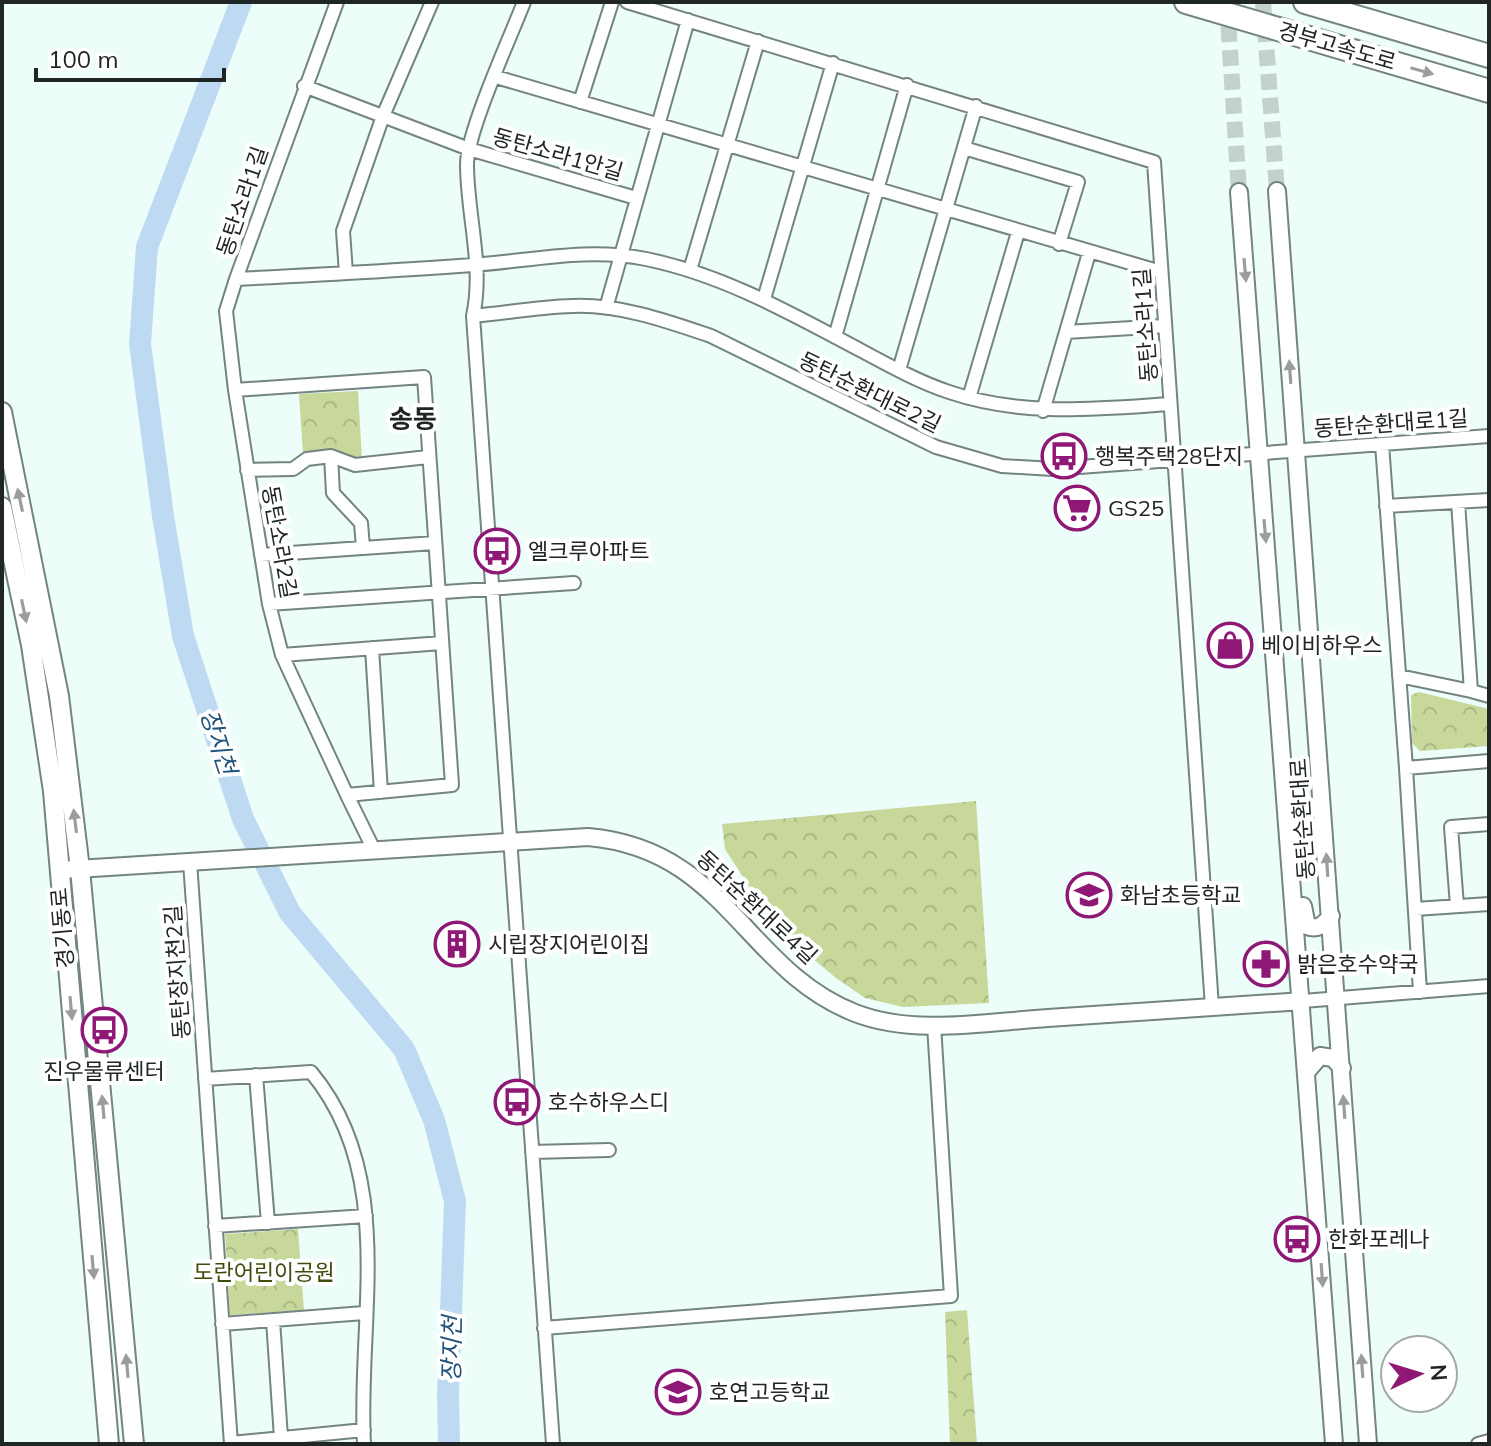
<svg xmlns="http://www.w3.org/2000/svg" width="1491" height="1446" font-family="Mulish,'Noto Sans KR',sans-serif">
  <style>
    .park { fill: url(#park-crowns) }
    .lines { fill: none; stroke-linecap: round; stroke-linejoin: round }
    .river { stroke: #bedaf3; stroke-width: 22 }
    .secondary-tunnel { stroke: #c3d2cf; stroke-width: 16; stroke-dasharray: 16 8; stroke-linecap: butt }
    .street-casing { stroke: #748481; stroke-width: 16 }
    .secondary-casing { stroke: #748481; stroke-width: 20 }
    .primary-casing { stroke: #748481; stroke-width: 22 }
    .highway-casing { stroke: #748481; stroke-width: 26 }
    .street { stroke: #fff; stroke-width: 12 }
    .secondary { stroke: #fff; stroke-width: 16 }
    .primary { stroke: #fff; stroke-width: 18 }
    .highway { stroke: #fff; stroke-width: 22 }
    .oneway { fill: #9b9d9d }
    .labels { text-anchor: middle; stroke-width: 8; stroke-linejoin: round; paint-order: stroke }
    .street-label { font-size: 22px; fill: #202625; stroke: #fff }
    .poi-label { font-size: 22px; fill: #202625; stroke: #fff; text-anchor: start }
    .park-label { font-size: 22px; fill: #3f4c0b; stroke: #fff }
    .water-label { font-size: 24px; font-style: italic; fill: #1f537b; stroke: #fff }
    .quarter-label { font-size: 26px; font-weight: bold; fill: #202625; stroke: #fff }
  </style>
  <defs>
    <pattern id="park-crowns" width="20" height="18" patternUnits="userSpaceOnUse" patternTransform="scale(2)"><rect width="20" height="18" fill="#c7d89a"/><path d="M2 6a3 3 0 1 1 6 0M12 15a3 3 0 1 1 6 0" fill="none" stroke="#abb985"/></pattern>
  </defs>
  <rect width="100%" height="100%" fill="#ecfdfa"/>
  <path class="park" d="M 358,391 L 362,459 L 337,452 L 303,454 L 299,394 Z
    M 1419,692 L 1489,709 L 1489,746 L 1420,751 L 1412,743 L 1411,695 Z
    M 976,801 L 989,1003 L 903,1007 L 865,998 L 836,978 L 775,927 L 725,849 L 722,824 Z
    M 298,1229 L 304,1310 L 230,1315 L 225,1234 Z
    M 967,1310 L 977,1444 L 950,1444 L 945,1312 Z"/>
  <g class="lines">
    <path class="river" d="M 241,2 L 147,247 L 140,344 L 163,516 L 183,636 L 243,819 L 290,913 L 404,1049 L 434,1120 L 455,1201 L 448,1394 L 449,1444"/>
    <path class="secondary-tunnel" d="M 1227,2 L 1239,192
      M 1263,2 L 1277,191"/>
    <g class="street-casing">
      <path id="street" d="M 337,2 L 236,279 C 315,275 393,271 472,265 C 531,261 586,247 646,259 C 724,275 792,314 862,351 C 890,366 919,382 949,392 C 1023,417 1094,409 1170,404
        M 524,2 C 510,38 467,132 467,164 C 467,215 484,266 473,316 L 553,1444
        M 627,2 L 1154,162 L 1212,1007
        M 496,77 L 1161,272
        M 304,86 L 469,149 L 636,198
        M 580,102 L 612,2
        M 964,148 L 1078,182 L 1059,244
        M 690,270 L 758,41
        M 346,273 L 343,231 L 383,116 L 432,2
        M 764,299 L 833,63
        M 606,308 L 688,20
        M 473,316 C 506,313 539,307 572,306 C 619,304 667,321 711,336 L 936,447 L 1002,466 L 1053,469 L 1489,436
        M 1066,332 L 1165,326
        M 835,337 L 907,85
        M 899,370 L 976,106
        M 424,377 L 452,785 L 347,795 L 282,655 L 269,604 L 235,390 Z
        M 235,390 L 226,311 L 236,279
        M 969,398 L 1018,232
        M 1043,411 L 1089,253
        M 1382,444 L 1406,768 L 1489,761
        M 331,456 L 333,493 L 361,523 L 363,548
        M 247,470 L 293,469 L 307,459 L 331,456 L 355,465 L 428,457
        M 1458,502 L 1471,691 L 1489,696
        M 1386,506 L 1489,500
        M 261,555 L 435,543
        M 269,604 L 574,583
        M 372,648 L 381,792
        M 282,655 L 442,643
        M 1399,676 L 1471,691
        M 1406,768 L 1420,992
        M 347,795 L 374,850
        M 190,862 L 231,1444
        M 1457,906 L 1451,827 L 1489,824
        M 1415,909 L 1489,904
        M 1303,1001 L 1489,986
        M 256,1075 L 268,1223
        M 205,1079 L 311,1072 C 398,1176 357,1321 364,1444
        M 532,1152 L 609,1150
        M 215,1226 L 366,1216
        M 273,1320 L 281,1438
        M 222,1324 L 364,1313
        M 544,1328 L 951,1296 L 934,1025
        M 231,1443 L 364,1430
        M 1478,1444 L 1489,1441"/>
    </g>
    <g class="secondary-casing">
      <path id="secondary" d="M 1277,191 L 1368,1444
        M 1239,192 L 1334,1444
        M 61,870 L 588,837 C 726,849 744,969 855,1013 C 914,1036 986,1022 1048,1018 C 1133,1012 1218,1006 1303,1001
        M 1303,906 L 1307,926 C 1318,930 1324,925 1331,916
        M 1308,1070 L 1320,1056 L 1333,1058 L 1342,1068"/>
    </g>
    <g class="primary-casing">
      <path id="primary" d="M 2,412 L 59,696 L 80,869 L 134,1444
        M 2,507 L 31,645 L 53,791 L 109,1444"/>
    </g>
    <g class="highway-casing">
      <path id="highway" d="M 1186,2 L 1489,91
        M 1305,2 L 1489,56"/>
    </g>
    <use href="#street" class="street"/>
    <use href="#secondary" class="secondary"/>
    <use href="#primary" class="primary"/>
    <use href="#highway" class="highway"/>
  </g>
  <defs><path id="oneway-solid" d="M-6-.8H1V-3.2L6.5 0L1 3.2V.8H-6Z" transform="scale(2)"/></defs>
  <g class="oneway">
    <use href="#oneway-solid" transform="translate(1422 71) rotate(16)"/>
    <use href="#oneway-solid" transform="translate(1245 270) rotate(85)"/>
    <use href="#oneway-solid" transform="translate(1290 372) rotate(-94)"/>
    <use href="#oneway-solid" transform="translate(20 500) rotate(-102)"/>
    <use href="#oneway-solid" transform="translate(1265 531) rotate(85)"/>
    <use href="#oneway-solid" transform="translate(24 611) rotate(78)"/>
    <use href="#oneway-solid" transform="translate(75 821) rotate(-97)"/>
    <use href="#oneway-solid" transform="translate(1327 865) rotate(-94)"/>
    <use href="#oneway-solid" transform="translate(71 1008) rotate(85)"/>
    <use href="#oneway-solid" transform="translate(103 1107) rotate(-95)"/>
    <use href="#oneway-solid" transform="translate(1344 1107) rotate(-94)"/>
    <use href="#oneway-solid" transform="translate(93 1267) rotate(85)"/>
    <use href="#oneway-solid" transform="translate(1322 1275) rotate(86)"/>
    <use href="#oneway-solid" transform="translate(127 1366) rotate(-95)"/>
    <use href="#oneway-solid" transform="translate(1362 1366) rotate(-94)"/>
  </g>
  <defs>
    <g id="bus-ring" transform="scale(2.3)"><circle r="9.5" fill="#fff" stroke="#8f1776" stroke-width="1.5"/><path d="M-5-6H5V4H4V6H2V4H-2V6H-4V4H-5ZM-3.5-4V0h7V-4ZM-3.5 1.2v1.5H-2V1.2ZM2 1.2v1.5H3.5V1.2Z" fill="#8f1776"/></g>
    <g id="supermarket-ring" transform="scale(2.3)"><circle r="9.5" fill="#fff" stroke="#8f1776" stroke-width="1.5"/><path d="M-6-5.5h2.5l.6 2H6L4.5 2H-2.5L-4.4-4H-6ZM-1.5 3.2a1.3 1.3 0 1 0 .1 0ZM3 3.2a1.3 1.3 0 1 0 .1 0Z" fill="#8f1776"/></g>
    <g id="shop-ring" transform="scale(2.3)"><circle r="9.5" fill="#fff" stroke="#8f1776" stroke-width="1.5"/><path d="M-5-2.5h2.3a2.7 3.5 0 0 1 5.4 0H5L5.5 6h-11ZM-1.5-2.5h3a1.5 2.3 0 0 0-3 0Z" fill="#8f1776"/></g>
    <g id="school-ring" transform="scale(2.3)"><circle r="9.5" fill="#fff" stroke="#8f1776" stroke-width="1.5"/><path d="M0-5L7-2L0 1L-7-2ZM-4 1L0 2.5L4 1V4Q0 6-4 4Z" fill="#8f1776"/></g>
    <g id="building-ring" transform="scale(2.3)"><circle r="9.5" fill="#fff" stroke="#8f1776" stroke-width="1.5"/><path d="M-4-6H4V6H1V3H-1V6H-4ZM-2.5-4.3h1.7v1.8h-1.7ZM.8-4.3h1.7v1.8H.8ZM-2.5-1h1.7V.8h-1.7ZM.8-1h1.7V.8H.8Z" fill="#8f1776"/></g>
    <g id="pharmacy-ring" transform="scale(2.3)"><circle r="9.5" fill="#fff" stroke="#8f1776" stroke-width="1.5"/><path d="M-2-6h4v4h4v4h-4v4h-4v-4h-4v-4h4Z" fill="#8f1776"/></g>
  </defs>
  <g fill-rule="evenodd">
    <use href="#bus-ring" x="1064" y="456"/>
    <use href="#supermarket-ring" x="1077" y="508"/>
    <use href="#bus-ring" x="497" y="551"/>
    <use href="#shop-ring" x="1230" y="645"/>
    <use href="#school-ring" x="1089" y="895"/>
    <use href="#building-ring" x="457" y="944"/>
    <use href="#pharmacy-ring" x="1266" y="964"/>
    <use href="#bus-ring" x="104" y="1030"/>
    <use href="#bus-ring" x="517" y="1102"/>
    <use href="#bus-ring" x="1297" y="1239"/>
    <use href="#school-ring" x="678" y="1392"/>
  </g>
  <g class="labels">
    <g class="street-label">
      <text transform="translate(1337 46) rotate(16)" y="8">경부고속도로</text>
      <text transform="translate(558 154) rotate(16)" y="8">동탄소라1안길</text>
      <text transform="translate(242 201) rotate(-71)" y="8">동탄소라1길</text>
      <text transform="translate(1145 325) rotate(-94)" y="8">동탄소라1길</text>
      <text transform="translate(870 392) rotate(26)" y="8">동탄순환대로2길</text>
      <text transform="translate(1391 423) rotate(-4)" y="8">동탄순환대로1길</text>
      <text transform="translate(280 542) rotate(80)" y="8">동탄소라2길</text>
      <text transform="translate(1302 819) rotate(-94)" y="8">동탄순환대로</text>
      <text transform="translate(757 907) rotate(43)" y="8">동탄순환대로4길</text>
      <text transform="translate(62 928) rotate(-95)" y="8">경기동로</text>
      <text transform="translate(177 972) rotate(-94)" y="8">동탄장지천2길</text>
    </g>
    <g class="poi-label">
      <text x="1095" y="464">행복주택28단지</text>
      <text x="1108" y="516">GS25</text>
      <text x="528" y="559">엘크루아파트</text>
      <text x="1261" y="653">베이비하우스</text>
      <text x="1120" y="903">화남초등학교</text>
      <text x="488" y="952">시립장지어린이집</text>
      <text x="1297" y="972">밝은호수약국</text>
      <text x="104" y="1079" text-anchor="middle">진우물류센터</text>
      <text x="548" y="1110">호수하우스디</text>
      <text x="1328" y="1247">한화포레나</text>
      <text x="709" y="1400">호연고등학교</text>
    </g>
    <g class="park-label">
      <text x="264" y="1280">도란어린이공원</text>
    </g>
    <g class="water-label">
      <text transform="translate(218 742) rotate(72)" y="8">장지천</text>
      <text transform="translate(452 1349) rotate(-89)" y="8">장지천</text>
    </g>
    <g class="quarter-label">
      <text x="413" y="428">송동</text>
    </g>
  </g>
  <rect width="1491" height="1446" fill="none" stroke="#202625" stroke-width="8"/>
  <g transform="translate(1419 1374) rotate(86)"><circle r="38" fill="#ffffff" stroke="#a6a8a8" stroke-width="2"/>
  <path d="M0-6L14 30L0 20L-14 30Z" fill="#8f1776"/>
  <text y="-12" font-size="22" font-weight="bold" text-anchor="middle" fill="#202625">N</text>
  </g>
  <path d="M36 68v12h188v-12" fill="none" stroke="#202625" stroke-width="4"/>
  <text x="48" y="68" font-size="24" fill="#202625" stroke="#ffffff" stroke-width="6" paint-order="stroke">100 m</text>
</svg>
